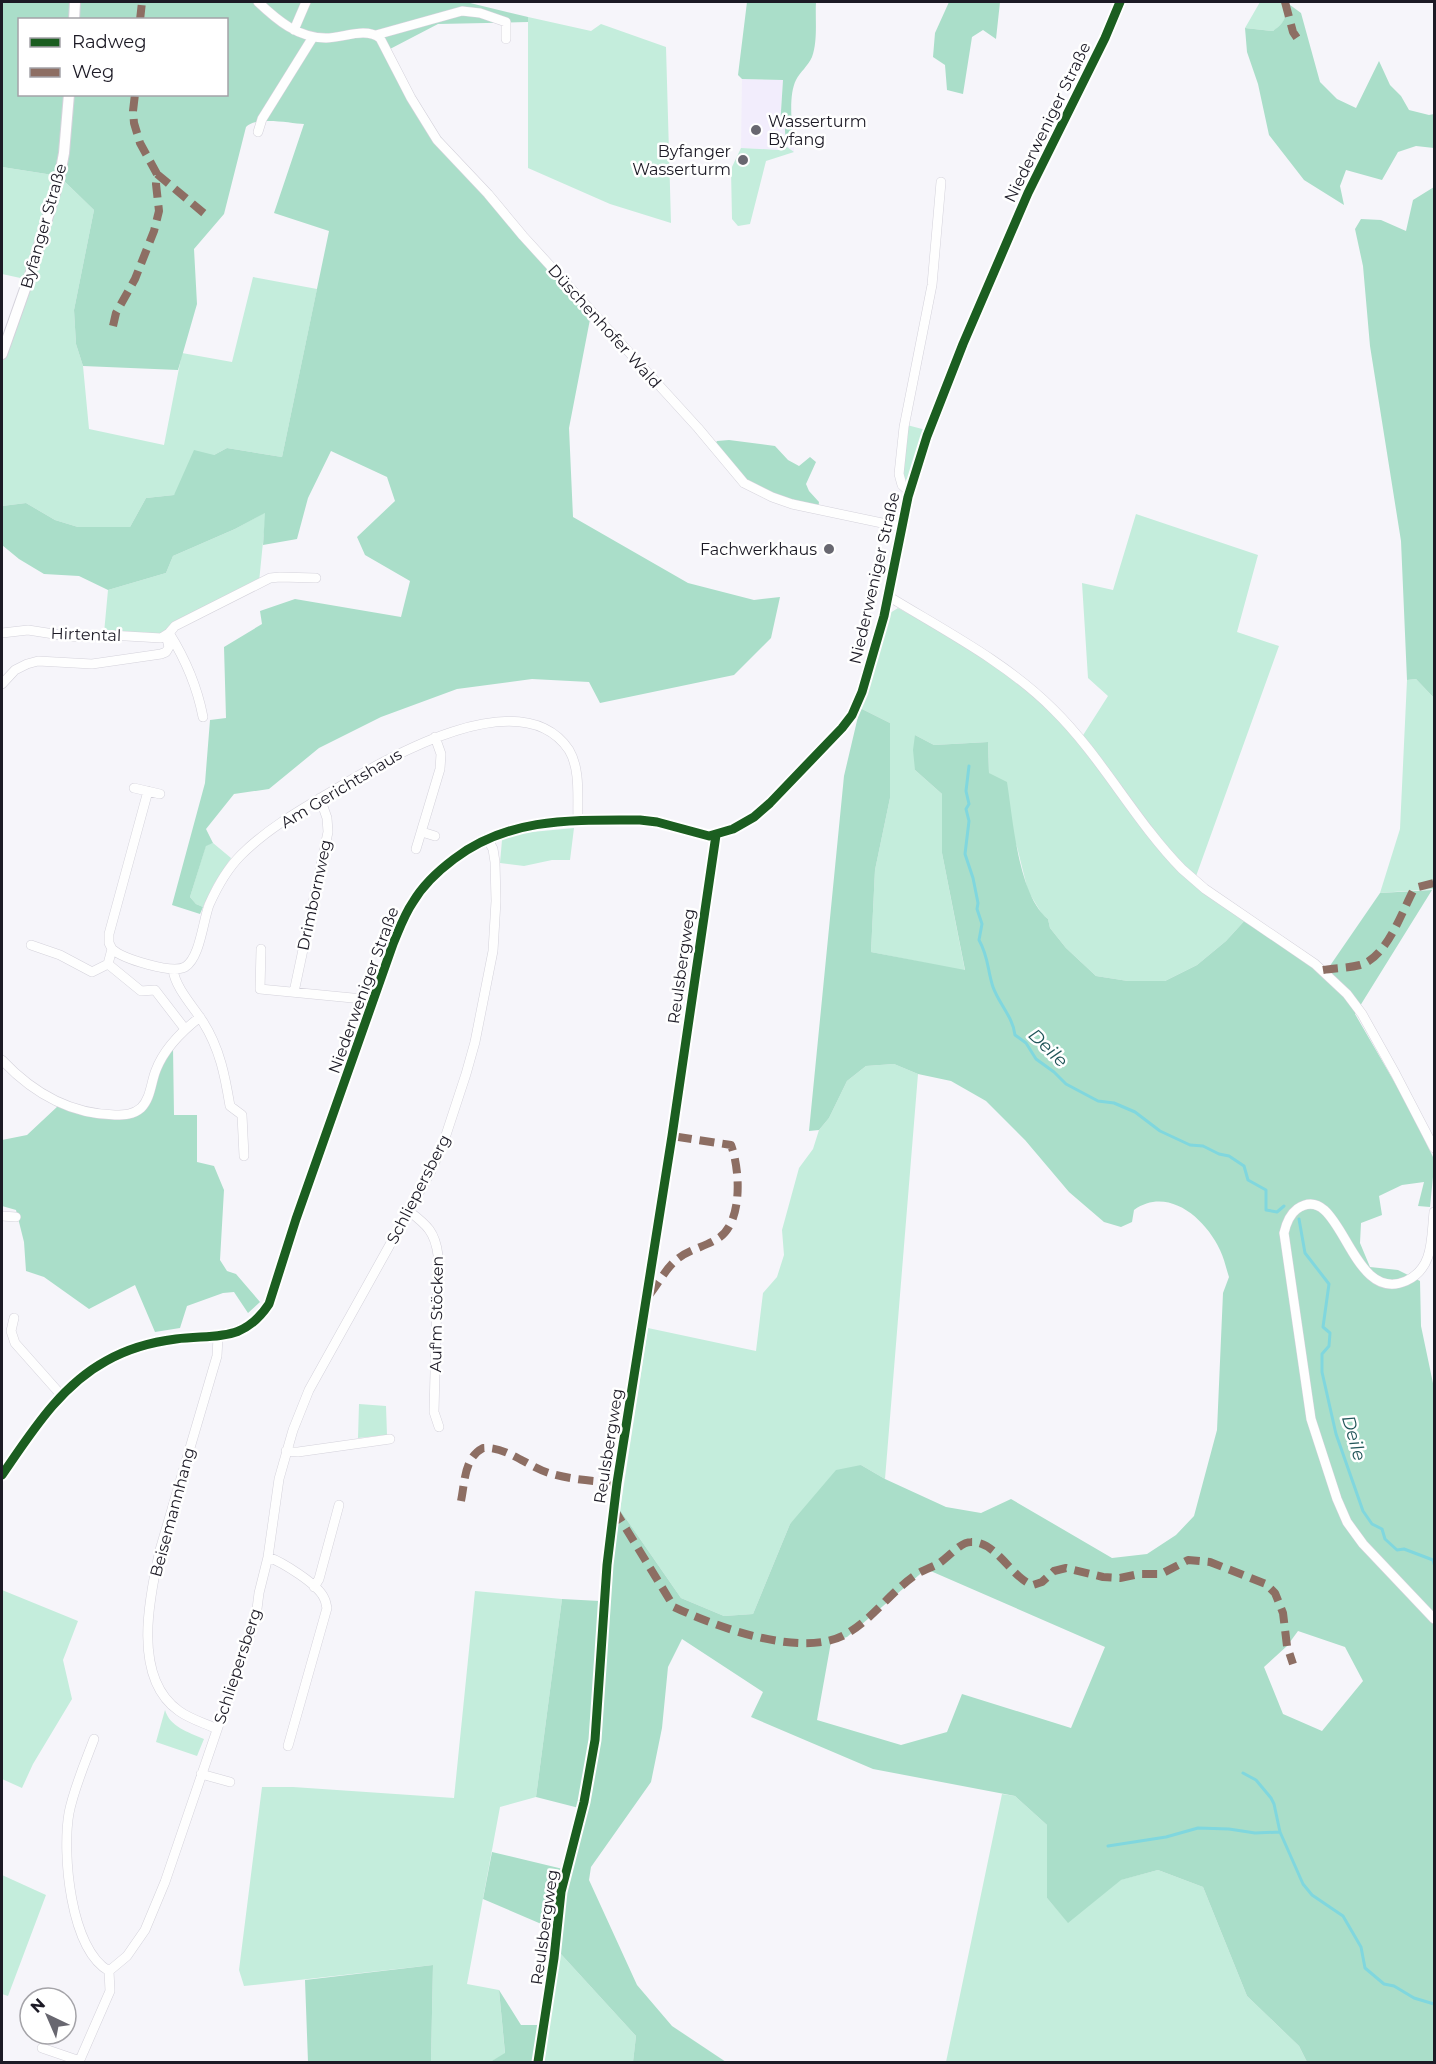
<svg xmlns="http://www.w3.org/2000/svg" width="1436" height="2064" font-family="Montserrat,sans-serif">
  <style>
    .industrial { fill: #f2edfc }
    .green { fill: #c4eddc }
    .forest { fill: #aadec9; fill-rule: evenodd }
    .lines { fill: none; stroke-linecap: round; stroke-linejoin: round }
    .stream { stroke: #80d7de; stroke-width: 3 }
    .minor-casing { stroke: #d4d2db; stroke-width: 10 }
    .tertiary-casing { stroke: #d4d2db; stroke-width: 12 }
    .minor { stroke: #fefefe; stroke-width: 9 }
    .tertiary { stroke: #fefefe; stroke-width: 10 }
    .quiet { stroke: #8d6e63; stroke-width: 8; stroke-dasharray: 15 8; stroke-linecap: butt }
    .cycleway-casing { stroke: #fff; stroke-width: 13 }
    .cycleway { stroke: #1b5e20; stroke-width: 9 }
    .poi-dot { fill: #686770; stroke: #fff; stroke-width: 2 }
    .labels { text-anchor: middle; stroke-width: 5; stroke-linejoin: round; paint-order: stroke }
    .poi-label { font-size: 16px; fill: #1c1a25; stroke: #fff; text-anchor: end }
    .street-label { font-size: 16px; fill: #1c1a25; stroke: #fff }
    .water-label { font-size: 18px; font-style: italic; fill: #215559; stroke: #fff }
  </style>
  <rect width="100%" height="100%" fill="#f6f5fa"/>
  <path class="industrial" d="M 742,79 L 783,80 L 780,127 L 785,127 L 788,142 L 794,145 L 794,152 L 787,147 L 779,150 L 741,148 Z"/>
  <path class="green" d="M 1260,2 L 1285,2 C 1287,17 1286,22 1273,31 L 1245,28 Z
    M 528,17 L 591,31 L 601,24 L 666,47 L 671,223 L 610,204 L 528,168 Z
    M 787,147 L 794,152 L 766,161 L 750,224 L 738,226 L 732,219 L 731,169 L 741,148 L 779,150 Z
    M 2,167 L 53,175 L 25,279 L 2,274 Z
    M 62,179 L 94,210 L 74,310 L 76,344 L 83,366 L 89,429 L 164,445 L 182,353 L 232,362 L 253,277 L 317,289 L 282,457 L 227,448 L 214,455 L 174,495 L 146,498 L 130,527 L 78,527 L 55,520 L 26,503 L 2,506 L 2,358 Z
    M 907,425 L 926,430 L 909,479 L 904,480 L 901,476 Z
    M 266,512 L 259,582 L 165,635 L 104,633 L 108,590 L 166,573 L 173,556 L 235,529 Z
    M 1136,514 L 1258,555 L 1237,632 L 1279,646 L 1195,879 L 1247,918 L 1226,941 L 1197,965 L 1165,981 L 1128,981 L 1096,976 L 1066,948 L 1050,928 L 1048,919 L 1042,914 L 1028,891 L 1017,847 L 989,773 L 988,742 L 934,745 L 915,735 L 915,770 L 942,794 L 942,853 L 965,971 L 871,952 L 875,870 L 890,798 L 890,723 L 860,708 L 866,694 L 890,613 L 898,608 L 984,655 L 1008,671 L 1080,740 L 1108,696 L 1088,678 L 1082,583 L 1113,590 Z
    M 1416,679 L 1434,698 L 1434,889 L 1380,893 L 1400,829 L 1407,680 Z
    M 574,828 L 570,860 L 552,860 L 524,866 L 500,863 L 502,840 L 511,834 Z
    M 213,843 L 231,858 L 214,884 L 203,907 L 196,904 L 190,897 L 206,845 Z
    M 894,1064 L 918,1074 L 885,1479 L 861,1465 L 790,1524 L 753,1614 L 724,1616 L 681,1598 L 620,1510 L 648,1328 L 756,1351 L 763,1293 L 777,1277 L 784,1255 L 782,1230 L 799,1168 L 813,1149 L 819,1130 L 829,1118 L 847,1081 L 866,1066 Z
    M 359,1404 L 386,1406 L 387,1435 L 358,1438 Z
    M 2,1590 L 78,1621 L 63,1660 L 72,1699 L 33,1764 L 22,1788 L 2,1779 Z
    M 475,1591 L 562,1599 L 536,1797 L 500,1807 L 467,1984 L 499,1990 L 505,2054 L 490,2062 L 431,2062 L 433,1965 L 244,1986 L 239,1970 L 262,1787 L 293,1787 L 454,1798 Z
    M 165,1710 C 170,1727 188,1732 204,1739 L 197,1756 L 156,1742 Z
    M 1002,1794 L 1015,1796 L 1047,1825 L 1047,1898 L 1068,1922 L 1120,1880 L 1158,1870 L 1203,1887 L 1247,1996 L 1299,2046 L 1307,2062 L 946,2062 Z
    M 2,1875 L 46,1895 L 8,1996 L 2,1994 Z
    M 560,1953 L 636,2036 L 633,2062 L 544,2062 Z"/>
  <path class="forest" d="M 2,2 L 466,2 L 528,17 L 528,22 L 438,24 L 390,49 L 424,118 L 592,309 L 569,428 L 573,517 L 688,583 L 754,600 L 780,597 L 771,638 L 734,675 L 600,703 L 589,682 L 532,679 L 457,689 L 381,717 L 319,748 L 269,789 L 234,794 L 206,829 L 213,843 L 206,846 L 190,897 L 196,904 L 203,907 L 200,914 L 172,905 L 205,783 L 210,720 L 226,718 L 224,647 L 262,624 L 260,611 L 295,599 L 401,617 L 410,581 L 365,555 L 357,537 L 395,501 L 387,477 L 331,451 L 308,498 L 297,539 L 263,545 L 265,513 L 235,529 L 173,556 L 166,573 L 108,590 L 79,576 L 44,574 L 19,559 L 2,545 L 2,506 L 26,503 L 55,520 L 78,527 L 130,527 L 146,498 L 174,495 L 194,450 L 214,455 L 227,448 L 282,457 L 329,231 L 274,213 L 304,124 C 290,123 256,116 246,127 L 224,214 L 194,249 L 197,304 L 178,370 L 83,366 L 76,344 L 74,310 L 94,210 L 62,179 L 17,308 L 53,175 L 2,167 ZM 20,20 L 226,20 L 226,94 L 20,94 Z
    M 747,2 L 816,2 C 815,19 818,40 812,57 C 808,66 800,72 796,80 C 788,96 792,127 794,145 C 785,141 785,136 785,127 L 780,127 L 783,80 L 742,79 L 738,75 Z
    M 949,2 L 1000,2 L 996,39 L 983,30 L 972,37 L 963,94 L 947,90 L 945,65 L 933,57 L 935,33 Z
    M 1286,2 L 1301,13 L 1320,82 L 1337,99 L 1356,108 L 1379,61 L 1390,85 L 1401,96 L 1409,110 L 1429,115 L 1434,114 L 1434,148 L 1416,146 L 1398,152 L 1382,180 L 1346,170 L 1340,186 L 1344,205 L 1304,180 L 1269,135 L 1258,84 L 1247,52 L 1245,28 L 1273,31 C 1286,22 1286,17 1286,2 Z
    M 1434,187 L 1434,698 L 1416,679 L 1407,680 L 1401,541 L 1370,346 L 1363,266 L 1355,229 L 1361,219 L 1381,220 L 1406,231 L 1413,200 Z
    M 729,440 L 775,446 L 788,460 L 799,466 L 810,457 L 816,462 L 806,484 L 809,491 L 819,502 L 818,509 L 750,486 L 714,445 L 717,441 Z
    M 860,708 L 890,723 L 890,798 L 875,870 L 871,952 L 965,970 L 942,853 L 942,794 L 915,770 L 913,750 L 915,735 L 934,745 L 988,742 L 989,773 L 1007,782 C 1013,819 1018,895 1048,919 L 1050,928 L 1066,948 L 1096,976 L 1128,981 L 1165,981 L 1197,965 L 1226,941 L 1247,918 L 1325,973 L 1380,893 L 1432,890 L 1355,1014 L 1406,1102 L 1433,1157 L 1433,1177 L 1430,1207 L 1418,1206 L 1424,1182 L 1402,1185 L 1379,1196 L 1382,1215 L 1361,1223 L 1360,1243 L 1370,1267 L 1398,1270 L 1420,1281 L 1421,1326 L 1434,1388 L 1434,2062 L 1307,2062 L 1299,2046 L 1247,1996 L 1203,1887 L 1158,1870 L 1121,1880 L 1068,1923 L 1047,1898 L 1047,1825 L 1015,1796 L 873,1769 L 751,1717 L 763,1692 L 682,1639 L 668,1667 L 662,1728 L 651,1782 L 591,1867 L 589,1880 L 637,1985 L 672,2026 L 726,2062 L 633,2062 L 636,2036 L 560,1953 L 563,1899 L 594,1770 L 610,1585 L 620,1510 L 681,1598 L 724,1616 L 753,1614 L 790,1524 L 836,1470 L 861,1465 L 885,1479 L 946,1507 L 981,1513 L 1011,1499 L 1112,1558 L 1147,1554 L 1176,1535 L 1194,1516 L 1217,1430 L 1223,1293 L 1229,1277 C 1226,1268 1224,1258 1220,1250 C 1205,1218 1168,1186 1134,1210 L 1132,1222 L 1121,1227 L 1104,1222 L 1069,1192 L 1025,1140 L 986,1101 L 951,1081 L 918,1074 L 894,1064 L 866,1066 L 847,1081 L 829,1118 L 819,1130 L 809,1131 L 844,776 ZM 926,1569 L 1105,1647 L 1071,1728 L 962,1694 L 947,1732 L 901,1745 L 817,1720 L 831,1642 L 847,1637 ZM 1298,1631 L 1345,1647 L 1363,1681 L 1322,1731 L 1283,1714 L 1264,1667 L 1287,1646 Z
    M 173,1047 L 174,1115 L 197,1115 L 197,1162 L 214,1166 L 224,1190 L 220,1260 L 227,1271 L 236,1274 L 260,1302 L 248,1313 L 234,1292 L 223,1293 L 187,1306 L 180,1328 L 155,1332 L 135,1285 L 89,1309 L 44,1277 L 26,1271 L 24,1242 L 16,1210 L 2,1206 L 2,1140 L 27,1135 L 58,1106 L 93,1117 L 135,1116 Z
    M 562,1599 L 600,1601 L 591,1735 L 579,1808 L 536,1797 Z
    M 492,1852 L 563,1869 L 553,1929 L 483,1899 Z
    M 433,1965 L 431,2062 L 308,2062 L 305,1980 Z
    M 499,1990 L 521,2025 L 542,2025 L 534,2062 L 490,2062 L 505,2053 Z"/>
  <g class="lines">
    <path class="stream" d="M 969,766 L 966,791 L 969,804 L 966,809 L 969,821 L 965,854 L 973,878 L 978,903 L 977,909 L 982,924 L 979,940 C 989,958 987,969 993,987 C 999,1004 1013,1017 1015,1035 L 1026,1043 L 1036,1059 L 1054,1072 L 1066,1084 L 1098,1101 L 1114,1103 L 1135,1112 L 1160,1131 L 1190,1145 L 1203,1146 L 1219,1154 L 1229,1156 L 1244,1166 L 1248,1180 L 1266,1190 L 1266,1210 L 1277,1212 L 1284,1206
      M 1299,1219 L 1305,1253 L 1329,1284 L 1323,1327 L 1330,1333 L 1329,1346 L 1322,1354 L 1322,1372 L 1336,1434 L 1363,1511 L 1372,1524 L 1382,1529 L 1385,1539 L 1397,1550 L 1404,1549 L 1433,1560 L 1434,1564
      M 1243,1773 L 1256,1780 L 1271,1798 L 1274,1804 L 1280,1832 L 1303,1884 L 1312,1895 L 1343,1916 L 1361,1947 L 1365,1968 L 1384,1984 L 1394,1986 L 1414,1998 L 1434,2004
      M 1108,1846 L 1166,1837 L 1198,1828 L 1229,1829 L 1255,1833 L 1280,1832"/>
    <g class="minor-casing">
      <path id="minor" d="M 258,2 C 277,20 298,38 326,38 C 343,38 365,27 380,38 L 411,98 L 437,140 L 488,194 L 523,236 L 698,428 L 744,483 L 772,497 L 792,504 L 901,527
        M 294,30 L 306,2
        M 376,35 L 462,11 L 480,13 L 506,22 L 506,39
        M 258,132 L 262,119 L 313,37
        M 910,492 L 902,485 L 899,474 L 904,427 L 932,285 L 941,182
        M 888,596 C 945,631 1006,662 1053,709 C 1102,757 1134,820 1182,869 L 1205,889 L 1315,964 L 1347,994 L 1362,1014 L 1395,1073 L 1434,1148
        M 2,633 L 28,630 L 73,637 L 109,635 L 161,638 L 169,633 L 175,626 L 270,578 L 280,577 L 316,578
        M 169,633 C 186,660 197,686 203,717
        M 2,684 L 15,670 L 27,664 L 38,661 L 92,664 L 161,654 L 166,652 L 169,647 L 166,635
        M 134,788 L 160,794
        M 422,832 L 435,836
        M 416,849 L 440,769 L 441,754 L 435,737
        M 31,945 L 60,955 L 92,972 L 108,964 L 112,949 C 123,959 172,974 185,967 C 200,958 203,921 209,905 C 217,887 227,869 241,855 C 268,828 302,809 334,790 C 385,759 521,679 569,750 C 581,770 577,799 578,821
        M 112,949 L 109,943 L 109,934 L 148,791
        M 261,949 L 260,989 L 363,999 L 373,1002
        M 108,964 L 141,991 L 155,990 L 185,1029
        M 173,970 C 176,989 193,1006 203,1022 C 220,1049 225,1076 230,1106 L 242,1115 L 244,1156
        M 294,992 L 328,832 L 327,818 L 320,798
        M 2,1060 C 32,1092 70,1114 115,1115 C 124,1115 133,1115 141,1108 C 151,1098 151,1082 156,1070 C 164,1049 182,1031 200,1017
        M 410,1212 C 427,1225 435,1232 438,1255 L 434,1412 L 439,1427
        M 1434,1212 C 1431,1239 1434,1268 1406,1281 C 1349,1306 1342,1178 1297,1209 C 1289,1215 1286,1224 1284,1233 L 1311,1419 L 1337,1499 L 1347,1522 L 1363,1544 L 1434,1619
        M 2,1216 L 16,1217
        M 14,1318 L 11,1331 L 15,1343 L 62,1396
        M 286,1451 L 298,1452 L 390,1439
        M 268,1557 C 282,1562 318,1584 324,1598 C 326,1601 326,1605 327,1608 L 288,1746
        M 314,1587 L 319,1579 L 339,1505
        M 217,1729 C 204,1723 190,1719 179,1711 C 132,1678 149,1598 160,1550 L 217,1356 L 218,1337
        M 94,1739 C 85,1763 74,1788 69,1813 C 62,1853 70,1949 109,1971
        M 201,1774 L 230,1782
        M 109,1971 L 127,1956 L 145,1930 L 165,1882 L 245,1648 L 256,1617 L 259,1593 L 268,1557 L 279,1479 L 293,1430 L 309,1390 L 431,1171 L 444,1141 L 466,1074 L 475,1042 L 493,951 L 496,901 L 495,862 L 493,849 L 487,838
        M 42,2048 L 80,2061
        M 79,2062 L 110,1991 L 109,1971
        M 538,2062 L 554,1958 L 561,1892 L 584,1802 L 595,1740 L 607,1565 L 617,1483 L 672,1136 L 716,835"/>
    </g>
    <g class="tertiary-casing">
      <path id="tertiary" d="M 74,20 L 75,2
        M 2,354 L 31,272 L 59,180 L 64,153 L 69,94
        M 2,1475 C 31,1433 60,1386 106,1361 C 127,1349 152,1342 176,1339 C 217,1334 243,1343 269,1304 L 296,1219 L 393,944 C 399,930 404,915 413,902 C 423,885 438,871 454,859 C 509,817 573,820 640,820 L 657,822 L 709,836 L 733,829 L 754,817 L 770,803 L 842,728 L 852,715 L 862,692 L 884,616 L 908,497 L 927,436 L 963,344 L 1028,193 L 1105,38 L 1120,2"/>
    </g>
    <use href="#minor" class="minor"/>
    <use href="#tertiary" class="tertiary"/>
    <path class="quiet" d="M 1285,2 L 1293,32 L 1297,38
      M 140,20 L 142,2
      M 157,174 L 206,215
      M 113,326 L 116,313 L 135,279 L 154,231 L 159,211 L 156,184 L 157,174 L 140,143 L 134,123 L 133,111 L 135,94
      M 1323,970 C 1335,968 1348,968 1360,965 C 1386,958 1401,914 1413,891 L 1418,887 L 1434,883
      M 650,1294 C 658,1284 665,1270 675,1261 C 688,1249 706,1247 720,1237 C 743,1220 740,1169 731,1145 L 672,1136
      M 461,1501 C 465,1482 464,1458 483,1448 C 507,1446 529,1468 552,1474 C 573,1480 596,1481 617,1483
      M 614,1509 L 674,1607 C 716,1627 805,1660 848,1633 C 873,1618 890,1593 914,1576 C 921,1571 930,1568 938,1564 C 948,1558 960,1542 971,1542 C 997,1541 1012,1579 1033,1585 L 1042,1582 L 1054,1571 L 1066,1568 L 1103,1577 L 1120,1578 L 1139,1574 L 1161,1574 L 1188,1560 L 1210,1562 L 1266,1584 L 1275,1593 L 1283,1613 L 1287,1646 L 1293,1664"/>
    <g class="cycleway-casing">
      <path id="cycleway" d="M 2,1475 C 31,1433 60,1386 106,1361 C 127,1349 152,1342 176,1339 C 217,1334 243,1343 269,1304 L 296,1219 L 393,944 C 399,930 404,915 413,902 C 423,885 438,871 454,859 C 509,817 573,820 640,820 L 657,822 L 709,836 L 733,829 L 754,817 L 770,803 L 842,728 L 852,715 L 862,692 L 884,616 L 908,497 L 927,436 L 963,344 L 1028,193 L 1105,38 L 1120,2
        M 538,2062 L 554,1958 L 561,1892 L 584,1802 L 595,1740 L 607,1565 L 617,1483 L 672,1136 L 716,835"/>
    </g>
    <use href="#cycleway" class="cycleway"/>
  </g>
  <g class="poi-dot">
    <circle cx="756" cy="130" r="6"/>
    <circle cx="743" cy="160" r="6"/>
    <circle cx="829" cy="549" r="6"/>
  </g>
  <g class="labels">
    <g class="poi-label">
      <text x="768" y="127" text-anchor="start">Wasserturm<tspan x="768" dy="18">Byfang</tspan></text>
      <text x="731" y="157">Byfanger<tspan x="731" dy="18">Wasserturm</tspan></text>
      <text x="817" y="555">Fachwerkhaus</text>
    </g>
    <g class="street-label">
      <text transform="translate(1047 122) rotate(-64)" y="6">Niederweniger Straße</text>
      <text transform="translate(43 226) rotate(-74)" y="6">Byfanger Straße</text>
      <text transform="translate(605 326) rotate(48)" y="6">Düschenhofer Wald</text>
      <text transform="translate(874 578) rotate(-77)" y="6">Niederweniger Straße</text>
      <text transform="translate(86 634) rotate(2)" y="6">Hirtental</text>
      <text transform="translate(341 788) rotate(-31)" y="6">Am Gerichtshaus</text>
      <text transform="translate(314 895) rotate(-78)" y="6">Drimbornweg</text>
      <text transform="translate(681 966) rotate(-82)" y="6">Reulsbergweg</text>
      <text transform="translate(363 990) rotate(-70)" y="6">Niederweniger Straße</text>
      <text transform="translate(418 1189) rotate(-63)" y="6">Schliepersberg</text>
      <text transform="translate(436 1314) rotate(-89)" y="6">Auf'm Stöcken</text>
      <text transform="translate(608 1446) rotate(-81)" y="6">Reulsbergweg</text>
      <text transform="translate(172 1512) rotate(-75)" y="6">Beisemannhang</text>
      <text transform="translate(237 1666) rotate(-72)" y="6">Schliepersberg</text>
      <text transform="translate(544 1927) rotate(-82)" y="6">Reulsbergweg</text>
    </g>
    <g class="water-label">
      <text transform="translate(1048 1048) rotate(44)" y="6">Deile</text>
      <text transform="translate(1354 1438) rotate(74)" y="6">Deile</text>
    </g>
  </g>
  <rect width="1436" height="2064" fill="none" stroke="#1c1a25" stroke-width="6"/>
  <rect x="18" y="18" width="210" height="78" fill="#ffffff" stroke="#a4a3a8" stroke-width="1.5"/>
  <rect x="30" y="38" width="30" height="9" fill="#1b5e20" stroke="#a4a3a8" stroke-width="1.5"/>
  <text x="72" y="48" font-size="18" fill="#1c1a25">Radweg</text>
  <rect x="30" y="68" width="30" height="9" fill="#8d6e63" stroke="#a4a3a8" stroke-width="1.5"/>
  <text x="72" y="78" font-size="18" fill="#1c1a25">Weg</text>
  <g transform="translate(48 2016) rotate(316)"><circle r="28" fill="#ffffff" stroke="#a4a3a8" stroke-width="1.5"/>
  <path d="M0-4.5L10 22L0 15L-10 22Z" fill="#686770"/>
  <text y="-9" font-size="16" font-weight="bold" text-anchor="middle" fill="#1c1a25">N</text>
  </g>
</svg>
